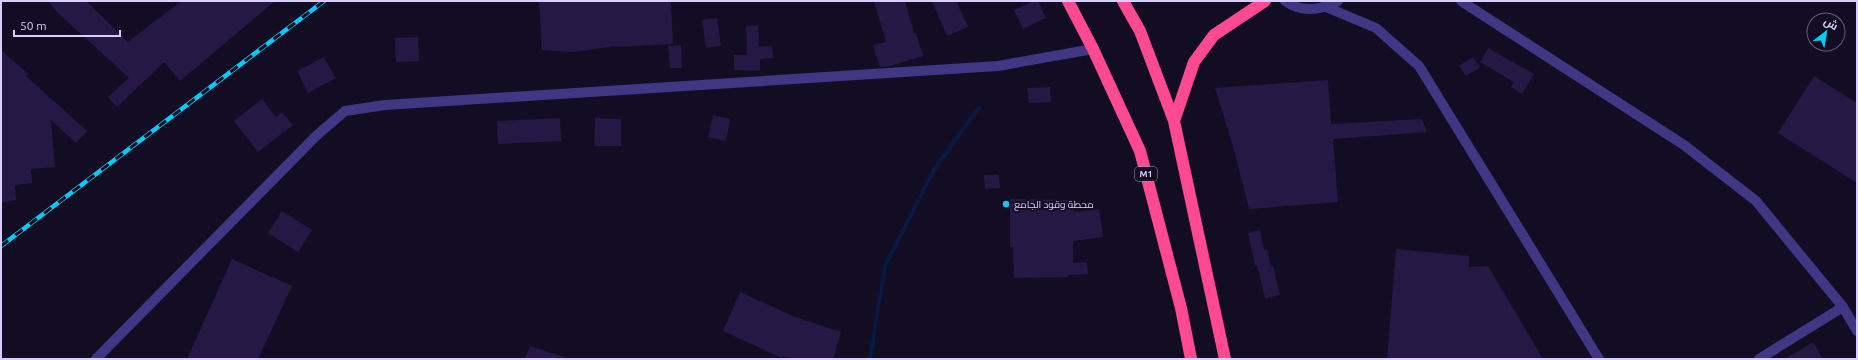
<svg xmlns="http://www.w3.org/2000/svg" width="1858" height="360" font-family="Ubuntu,Cairo,sans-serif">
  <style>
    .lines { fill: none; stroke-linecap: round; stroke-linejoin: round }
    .stream { stroke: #071842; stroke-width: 4 }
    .building { fill: #251845 }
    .minor { stroke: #3f3684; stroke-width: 10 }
    .tertiary { stroke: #3f3684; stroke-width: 10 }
    .motorway { stroke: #ff4a92; stroke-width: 12 }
    .rail-casing { stroke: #00ccfa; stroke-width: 4.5 }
    .rail { stroke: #130d23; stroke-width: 3; stroke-dasharray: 9; stroke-linecap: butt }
    .poi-dot { fill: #00ccfa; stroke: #130d23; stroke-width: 1.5 }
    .labels { text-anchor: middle; stroke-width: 4; stroke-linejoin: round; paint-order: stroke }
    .shield { fill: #130d23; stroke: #9e95bd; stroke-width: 1 }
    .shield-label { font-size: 9px; font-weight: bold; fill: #d9cfff }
    .poi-label { font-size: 10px; fill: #d9cfff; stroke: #130d23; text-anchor: start }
  </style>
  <rect width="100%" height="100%" fill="#130d23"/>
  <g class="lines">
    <path class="stream" d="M 870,359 L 885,266 L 934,170 L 979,107"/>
  </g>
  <path class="building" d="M 48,1 L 86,1 L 128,42 L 181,1 L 275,1 L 180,81 L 164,62 L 117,107 L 108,97 L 129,78 L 56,11 Z
    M 539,1 L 671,1 L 673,44 L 615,47 L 615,46 L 575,52 L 542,50 Z
    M 874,1 L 905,1 L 914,33 L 916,33 L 923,56 L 887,67 L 880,67 L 873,45 L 886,42 Z
    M 932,1 L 956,1 L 968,27 L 947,36 Z
    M 1034,1 L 1038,1 L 1046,18 L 1023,29 L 1014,10 Z
    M 717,18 L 721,46 L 706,48 L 702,20 Z
    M 758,25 L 759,47 L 772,46 L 773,58 L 760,59 L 760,71 L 734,70 L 734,55 L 747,55 L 746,26 Z
    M 418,37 L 419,61 L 396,62 L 395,38 Z
    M 681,45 L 682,68 L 670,68 L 668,46 Z
    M 1488,48 L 1534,74 L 1522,94 L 1511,87 L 1514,82 L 1480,62 Z
    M 1,50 L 28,74 L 26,76 L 87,131 L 76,143 L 51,120 L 55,167 L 31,169 L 32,183 L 15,185 L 16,200 L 1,203 Z
    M 324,57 L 336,78 L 308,93 L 297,71 Z
    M 1473,57 L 1480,67 L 1466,76 L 1459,66 Z
    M 1814,76 L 1857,103 L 1857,183 L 1778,133 Z
    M 1328,80 L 1331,124 L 1422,119 L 1427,132 L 1333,139 L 1338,202 L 1249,209 L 1233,146 L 1215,88 Z
    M 1050,87 L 1051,102 L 1029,103 L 1027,88 Z
    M 262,99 L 276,117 L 282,112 L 293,125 L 258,152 L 234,121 Z
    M 713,115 L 730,119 L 726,141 L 708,137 Z
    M 560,118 L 561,141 L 498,144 L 497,121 Z
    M 595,118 L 621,119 L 621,146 L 594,146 Z
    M 984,175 L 999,175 L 1000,188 L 985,189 Z
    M 1010,199 L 1074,200 L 1074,212 L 1099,209 L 1103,237 L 1073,241 L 1073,263 L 1087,262 L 1088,274 L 1068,275 L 1068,277 L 1014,278 L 1013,247 L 1010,247 Z
    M 282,211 L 312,230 L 298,252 L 268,233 Z
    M 1260,230 L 1264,250 L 1267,249 L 1271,267 L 1273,266 L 1280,295 L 1265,298 L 1257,265 L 1255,265 L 1248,233 Z
    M 1396,249 L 1469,256 L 1469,267 L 1488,266 L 1543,359 L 1387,359 Z
    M 232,259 L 292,286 L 258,359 L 187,359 Z
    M 740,292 L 795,317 L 841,332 L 833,359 L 794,359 L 783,356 L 782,358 L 723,331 Z
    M 1813,342 L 1823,359 L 1785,359 Z
    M 530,346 L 564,357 L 564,359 L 525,359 Z"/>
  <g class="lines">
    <path class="minor" d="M 96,359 L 316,136 L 345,111 L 385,105 L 998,66 L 1093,49"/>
    <path class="tertiary" d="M 1285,1 C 1302,13 1321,10 1338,1
      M 1461,1 L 1684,145 L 1756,201 L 1843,307 L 1857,331
      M 1326,7 L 1376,28 L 1419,66 L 1599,359
      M 1759,359 L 1843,307"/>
    <path class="motorway" d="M 1068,1 L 1093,49 L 1140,151 L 1181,308 L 1191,359
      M 1123,1 L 1140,31 L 1174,121 L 1225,359
      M 1174,121 L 1194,62 L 1214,35 L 1265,1"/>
    <g class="rail-casing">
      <path id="rail" d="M 1,246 L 324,1"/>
    </g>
    <use href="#rail" class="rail"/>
  </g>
  <circle class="poi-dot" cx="1006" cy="204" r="4"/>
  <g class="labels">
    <rect class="shield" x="1135" y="167" width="22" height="14" rx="3"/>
    <g class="shield-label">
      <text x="1146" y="177">M1</text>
    </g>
    <g class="poi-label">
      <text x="1014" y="208">محطة وقود الجامع</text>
    </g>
  </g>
  <rect width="1858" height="360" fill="none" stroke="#d9cfff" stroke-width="4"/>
  <g transform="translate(1826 32) rotate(31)"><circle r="19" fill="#130d23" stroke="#625b7b"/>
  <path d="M0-3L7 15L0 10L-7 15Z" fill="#00ccfa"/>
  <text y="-6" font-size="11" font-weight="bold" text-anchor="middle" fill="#d9cfff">ش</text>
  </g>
  <path d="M14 30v6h106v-6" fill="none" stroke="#d9cfff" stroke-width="2"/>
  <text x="20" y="30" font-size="12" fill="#d9cfff" stroke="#130d23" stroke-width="3" paint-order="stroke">50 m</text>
</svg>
